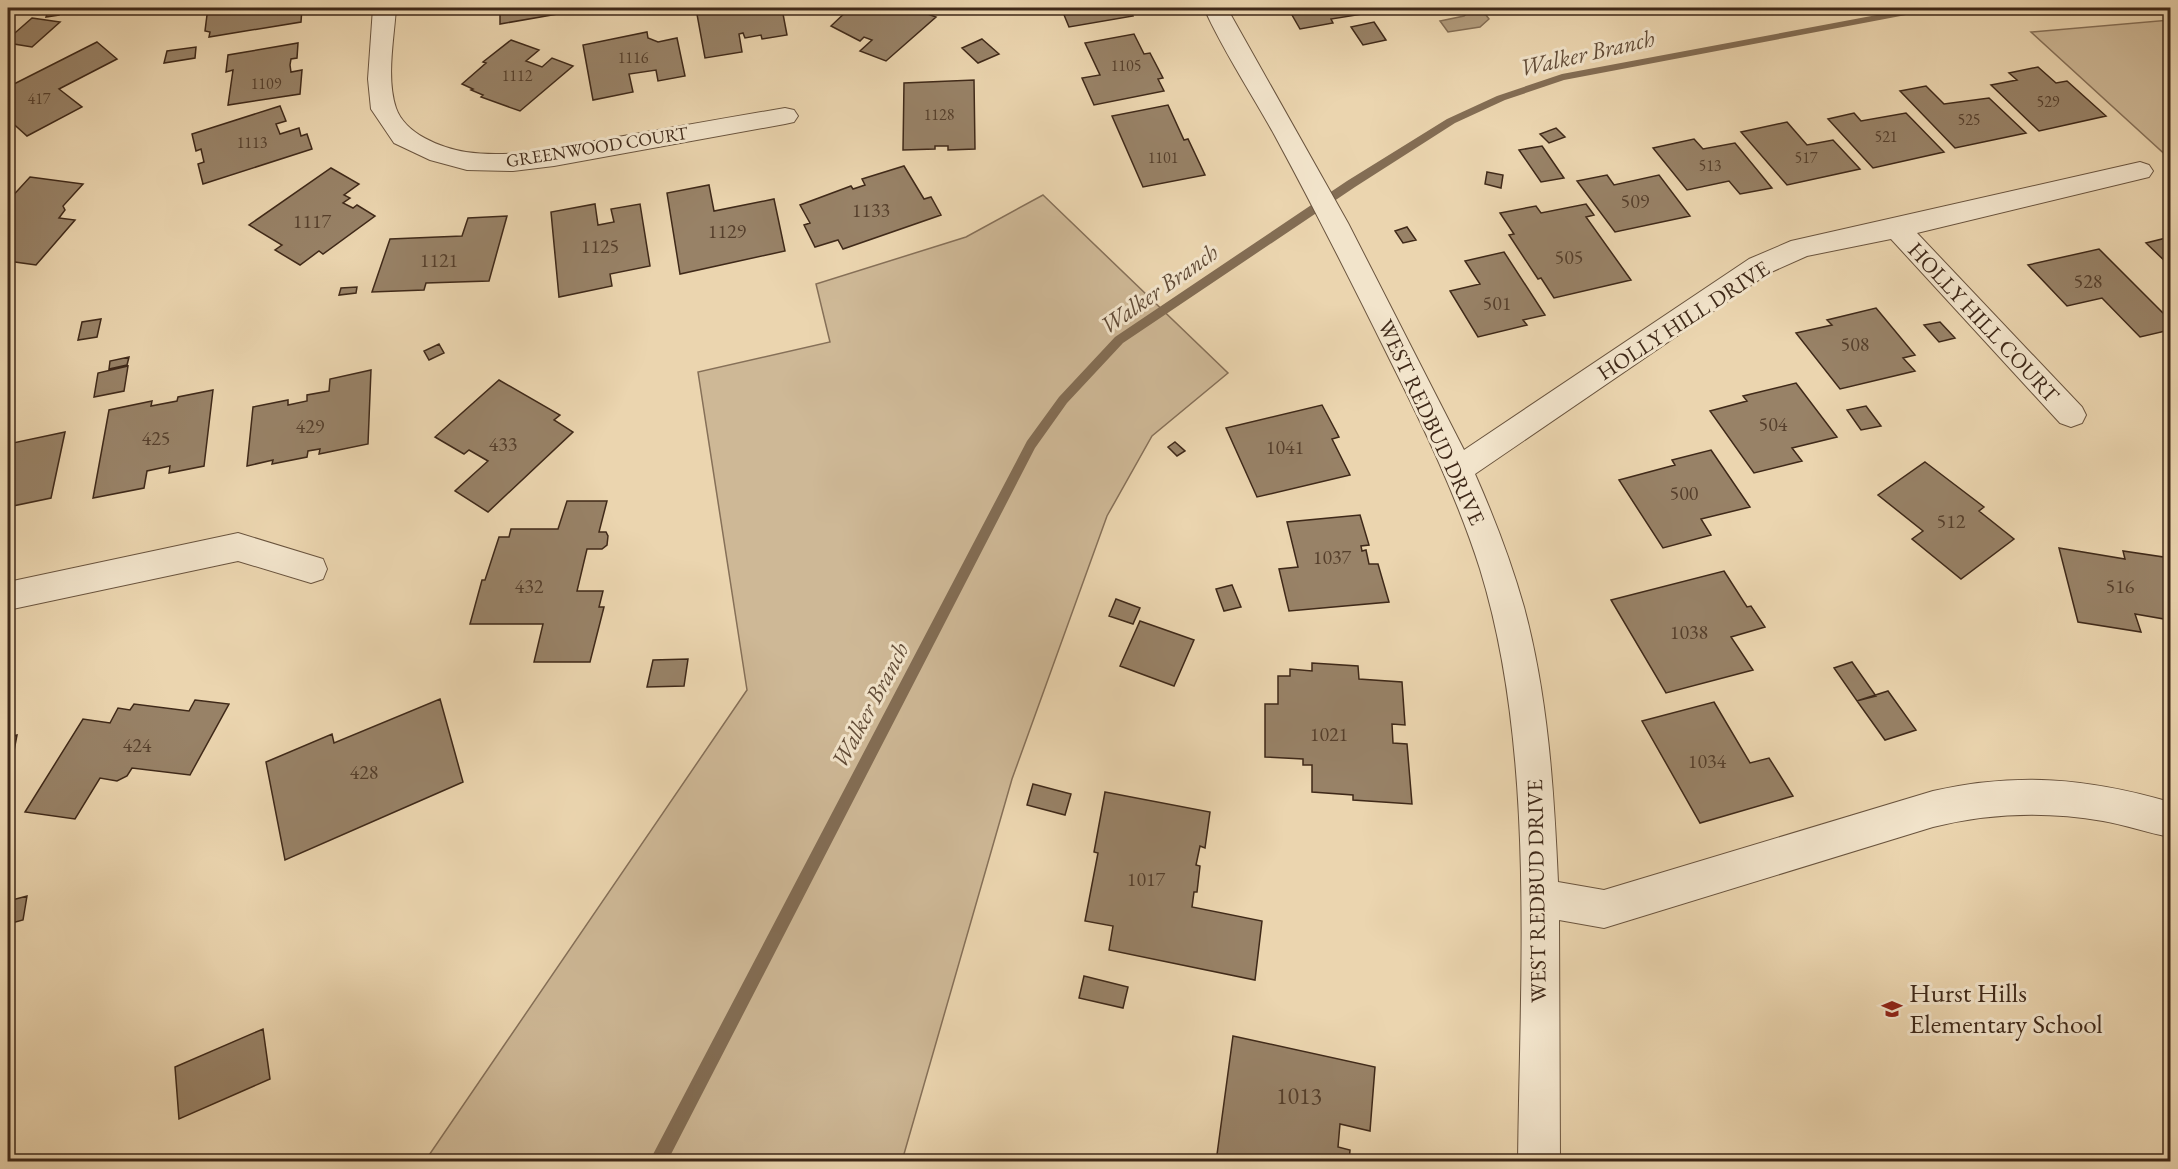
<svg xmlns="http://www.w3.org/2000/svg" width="2178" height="1169" font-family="'EB Garamond',serif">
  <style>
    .green { fill: #ceb896; stroke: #867058; stroke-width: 1.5 }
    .water { fill: #b19b7c; stroke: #836d54; stroke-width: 1.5 }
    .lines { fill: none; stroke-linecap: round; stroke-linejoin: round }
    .stream { fill: #836d54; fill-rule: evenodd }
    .building { fill: #988267; stroke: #3f2919; stroke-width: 1.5 }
    .minor-casing { stroke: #6a543e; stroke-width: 2 }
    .minor { fill: #f2e4cb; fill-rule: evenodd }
    .labels { text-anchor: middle; stroke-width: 6; stroke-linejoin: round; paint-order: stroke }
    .far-number-label { font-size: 16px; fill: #553f2c }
    .far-street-label { font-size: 18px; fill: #3f2919; stroke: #f2e4cb }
    .number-label { font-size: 20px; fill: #553f2c }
    .street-label { font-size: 22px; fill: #3f2919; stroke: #f2e4cb }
    .water-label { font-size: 24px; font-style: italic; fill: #614b37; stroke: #f2e4cb }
    .near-number-label { font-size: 24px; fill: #553f2c }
    .near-poi-label { font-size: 27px; fill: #3f2919; stroke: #f2e4cb; text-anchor: start }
  </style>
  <rect width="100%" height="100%" fill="#ebd5af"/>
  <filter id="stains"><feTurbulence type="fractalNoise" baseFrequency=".00333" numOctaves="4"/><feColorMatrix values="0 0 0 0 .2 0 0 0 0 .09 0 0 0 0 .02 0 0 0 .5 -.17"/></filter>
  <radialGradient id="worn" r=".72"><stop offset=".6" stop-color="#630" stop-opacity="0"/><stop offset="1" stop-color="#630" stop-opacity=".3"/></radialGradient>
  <path class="green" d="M 2170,20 L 2170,159 L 2031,32 Z
    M 1043,195 L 1228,373 L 1152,436 L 1107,516 L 1012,779 L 902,1161 L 425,1161 L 747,690 L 698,372 L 830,342 L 816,284 L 966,237 Z"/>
  <path class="water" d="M 1472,10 L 1486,15 L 1489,19 L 1480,27 L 1448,32 L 1440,21 L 1464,16 Z"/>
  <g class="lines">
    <path class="stream" d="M 1914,8 L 1932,8 L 1927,11 L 1564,80 L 1505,100 L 1455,123 L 1355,187 L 1123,343 L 1067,403 L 1035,448 L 667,1162 L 649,1162 L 1027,441 L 1059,397 L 1115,337 L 1347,181 L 1447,119 L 1497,96 L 1562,74 Z"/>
  </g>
  <path class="building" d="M 49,8 L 61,8 L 59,15 L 46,17 Z
    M 215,8 L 302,8 L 301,22 L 209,37 L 210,32 L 205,31 L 207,15 L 214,11 Z
    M 500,8 L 563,8 L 564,13 L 500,24 Z
    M 705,8 L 799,8 L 800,12 L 783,14 L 787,35 L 762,39 L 761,35 L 745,38 L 743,33 L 739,34 L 742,52 L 705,58 L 696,9 Z
    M 850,8 L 911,8 L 936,17 L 886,61 L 860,51 L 872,40 L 864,37 L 860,41 L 831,26 Z
    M 1050,8 L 1129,8 L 1133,16 L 1069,27 L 1062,10 L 1052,12 Z
    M 1288,8 L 1372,8 L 1375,12 L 1331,19 L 1333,23 L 1300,29 Z
    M 32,18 L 60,22 L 32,47 L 8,43 L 8,39 Z
    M 1374,22 L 1386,40 L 1363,45 L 1351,27 Z
    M 647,32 L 648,38 L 658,42 L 677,38 L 685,76 L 658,81 L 656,70 L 629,74 L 633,92 L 593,100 L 583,45 Z
    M 1134,34 L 1144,54 L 1150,53 L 1163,78 L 1158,79 L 1164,91 L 1094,105 L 1082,78 L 1100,75 L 1085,43 Z
    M 982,39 L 999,54 L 978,63 L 962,48 Z
    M 511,40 L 539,50 L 526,61 L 542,67 L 552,58 L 573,66 L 520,111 L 481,97 L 483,95 L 471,90 L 473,89 L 462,84 L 486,63 L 483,62 Z
    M 97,42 L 117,59 L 59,89 L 82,107 L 27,136 L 8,119 L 8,87 Z
    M 298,43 L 297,58 L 291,59 L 290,65 L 291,72 L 302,70 L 300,94 L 228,105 L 233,70 L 226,72 L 228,55 Z
    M 196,47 L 195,58 L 164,63 L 167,51 Z
    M 2038,67 L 2056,83 L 2067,81 L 2106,116 L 2039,131 L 1991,85 L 2017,80 L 2009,73 Z
    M 974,80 L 975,149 L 948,150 L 948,146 L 935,146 L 935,149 L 903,150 L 904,83 Z
    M 1926,86 L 1944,104 L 1989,98 L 2026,133 L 1955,148 L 1900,91 Z
    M 1168,105 L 1184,140 L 1188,139 L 1205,175 L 1143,187 L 1112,116 Z
    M 280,106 L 286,121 L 276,124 L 280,134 L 299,128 L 301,136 L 307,134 L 312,149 L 203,184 L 198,164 L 204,162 L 201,149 L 196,151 L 192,134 Z
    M 1854,113 L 1861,121 L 1906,113 L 1944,152 L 1873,168 L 1828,119 Z
    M 1787,122 L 1807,145 L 1833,140 L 1860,169 L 1787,185 L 1741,132 Z
    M 1556,128 L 1565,137 L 1549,143 L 1540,134 Z
    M 1694,139 L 1703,149 L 1735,143 L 1772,188 L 1740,194 L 1729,181 L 1687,190 L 1653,148 Z
    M 1542,146 L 1564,178 L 1541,182 L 1519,150 Z
    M 904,166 L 924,199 L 931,197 L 941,215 L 843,249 L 838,240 L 815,247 L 804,225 L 810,223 L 800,205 L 851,186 L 853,189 L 865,185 L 862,179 Z
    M 331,168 L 359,184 L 344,195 L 350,198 L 343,203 L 353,208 L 357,205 L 375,216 L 323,254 L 319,251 L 300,265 L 275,250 L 282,245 L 249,225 Z
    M 1487,172 L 1503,175 L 1501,188 L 1485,184 Z
    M 1607,175 L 1614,185 L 1659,175 L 1690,216 L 1615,232 L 1577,181 Z
    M 30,177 L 83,184 L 63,206 L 65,210 L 59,218 L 75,220 L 36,265 L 8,261 L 8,201 Z
    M 709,185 L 714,211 L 774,199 L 785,251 L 680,274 L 667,193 Z
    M 595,204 L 598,225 L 614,222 L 611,209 L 640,204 L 650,266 L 610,274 L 612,286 L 559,297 L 551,212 Z
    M 1586,204 L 1594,215 L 1586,217 L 1631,280 L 1554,298 L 1541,278 L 1538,279 L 1509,235 L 1514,234 L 1500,213 L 1536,206 L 1541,213 Z
    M 507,216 L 489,281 L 426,283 L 424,290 L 372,292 L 390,239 L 462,236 L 468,218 Z
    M 1407,227 L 1416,240 L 1403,243 L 1395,231 Z
    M 2170,237 L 2170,266 L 2146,243 Z
    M 2099,249 L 2170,320 L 2170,330 L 2140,337 L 2102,298 L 2067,306 L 2028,265 Z
    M 1504,252 L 1545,315 L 1523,320 L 1527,325 L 1478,337 L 1450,291 L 1480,284 L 1465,261 Z
    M 357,287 L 356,293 L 339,295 L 341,288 Z
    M 1876,308 L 1915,355 L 1903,358 L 1915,371 L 1840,389 L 1796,333 L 1832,325 L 1827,320 Z
    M 101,319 L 97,337 L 78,340 L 82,322 Z
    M 1940,322 L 1955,338 L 1939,342 L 1924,325 Z
    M 439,344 L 444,353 L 429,360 L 424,351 Z
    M 129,357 L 127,365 L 109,369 L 110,361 Z
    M 128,366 L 124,391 L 94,397 L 98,373 Z
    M 371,370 L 368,444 L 319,454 L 320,449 L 308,451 L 307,457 L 272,464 L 273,460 L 247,466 L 253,407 L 288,400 L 288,405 L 307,401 L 307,395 L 329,391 L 330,379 Z
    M 499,380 L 560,415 L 554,420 L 573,432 L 488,512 L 455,491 L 488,461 L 469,450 L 464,454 L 435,437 Z
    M 1796,383 L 1837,437 L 1792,448 L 1802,461 L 1754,473 L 1710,411 L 1747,401 L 1743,396 Z
    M 213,390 L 204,466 L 169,473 L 170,466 L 147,471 L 144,488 L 93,498 L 109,410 L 152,401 L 151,406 L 177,401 L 178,397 Z
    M 1322,405 L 1339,437 L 1332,439 L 1350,475 L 1257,497 L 1226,428 Z
    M 1866,406 L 1881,426 L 1861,430 L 1847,410 Z
    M 65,432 L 51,498 L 8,507 L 8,444 Z
    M 1175,442 L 1185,451 L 1177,456 L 1168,447 Z
    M 1711,450 L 1750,507 L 1701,519 L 1711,535 L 1663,548 L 1619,480 L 1675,465 L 1672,460 Z
    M 1925,462 L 1984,507 L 1979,511 L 2014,539 L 1961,579 L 1912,539 L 1923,531 L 1878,495 Z
    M 567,501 L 607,501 L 599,532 L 606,532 L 608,536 L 607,545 L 602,549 L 587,549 L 577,591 L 603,591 L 599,607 L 604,607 L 590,662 L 534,662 L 543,624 L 470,624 L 482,580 L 485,580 L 499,537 L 509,537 L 511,529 L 558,529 Z
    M 1360,515 L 1369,545 L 1361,546 L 1362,551 L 1366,550 L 1369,564 L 1378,564 L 1389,602 L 1289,611 L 1279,569 L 1298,567 L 1287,522 Z
    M 2059,548 L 2125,559 L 2123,551 L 2170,558 L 2170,620 L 2135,614 L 2141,632 L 2078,622 Z
    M 1724,571 L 1747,607 L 1751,606 L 1765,627 L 1731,637 L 1753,670 L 1666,693 L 1611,600 Z
    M 1232,585 L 1241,607 L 1224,611 L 1216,589 Z
    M 1116,599 L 1140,608 L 1133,624 L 1109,616 Z
    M 1140,621 L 1194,640 L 1174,686 L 1120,666 Z
    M 688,659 L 684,686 L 647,687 L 653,660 Z
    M 1852,662 L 1876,696 L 1857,701 L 1834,668 Z
    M 1312,663 L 1358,666 L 1359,679 L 1402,682 L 1405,725 L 1392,724 L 1393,743 L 1407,744 L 1412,804 L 1353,800 L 1353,795 L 1312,792 L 1312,765 L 1303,765 L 1303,759 L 1265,757 L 1265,704 L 1278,704 L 1278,676 L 1290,676 L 1290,669 L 1312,671 Z
    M 1888,691 L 1916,730 L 1885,740 L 1857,701 Z
    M 440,699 L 463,782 L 285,860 L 266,762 L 332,734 L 334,743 Z
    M 195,700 L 229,704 L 190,775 L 132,768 L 127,776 L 117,781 L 100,778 L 75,819 L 25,812 L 83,719 L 110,723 L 118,708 L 130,710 L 134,704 L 189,711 Z
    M 1714,702 L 1750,763 L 1769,758 L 1793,796 L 1700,823 L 1642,721 Z
    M 17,735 L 8,782 L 8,737 Z
    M 1033,784 L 1071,794 L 1065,815 L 1027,805 Z
    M 1105,792 L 1210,812 L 1205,848 L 1200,846 L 1196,865 L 1200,866 L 1197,892 L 1194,892 L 1192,907 L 1262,921 L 1255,980 L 1109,950 L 1113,926 L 1085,921 L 1098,853 L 1094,852 Z
    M 27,896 L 23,920 L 8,924 L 8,901 Z
    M 1084,976 L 1128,987 L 1123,1008 L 1079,998 Z
    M 263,1029 L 270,1079 L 179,1119 L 175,1067 Z
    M 1233,1036 L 1375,1067 L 1370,1131 L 1340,1124 L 1338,1147 L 1350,1150 L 1349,1162 L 1216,1162 Z"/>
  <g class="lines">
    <g class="minor-casing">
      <path id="minor" d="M 373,8 L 396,8 C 394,39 386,78 396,108 C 405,134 441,148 466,152 C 512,159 561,147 606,139 C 666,129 725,118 785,108 L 794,110 L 798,116 L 794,122 L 785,124 L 554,166 L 513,171 L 467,170 L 430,160 L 394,143 L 371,109 L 368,79 Z
        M 1204,8 L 1227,8 L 1348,223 L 1464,450 L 1749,259 L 1791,241 L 2140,162 L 2149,165 L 2153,171 L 2149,177 L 1917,233 L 2082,407 L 2086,415 L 2082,423 L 2071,427 L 2060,423 L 1891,239 L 1807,256 L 1769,273 L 1475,474 C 1494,517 1511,561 1524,607 C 1548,696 1554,790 1558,882 L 1604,890 L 1933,791 C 2018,772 2087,778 2170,802 L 2170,837 C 2148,833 2126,825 2103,821 C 2045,811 1990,813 1933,827 L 1604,928 L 1559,920 L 1560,1162 L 1518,1162 C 1520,973 1536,750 1480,569 C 1457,497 1424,428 1390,360 C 1353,285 1315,210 1275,136 C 1252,94 1223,51 1204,8 Z
        M 238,533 L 323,559 L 327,569 L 323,579 L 311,583 L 238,561 L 8,610 L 8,582 Z"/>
    </g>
    <use href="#minor" class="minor"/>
  </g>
  <defs>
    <g id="school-bare" transform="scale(1.62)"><path d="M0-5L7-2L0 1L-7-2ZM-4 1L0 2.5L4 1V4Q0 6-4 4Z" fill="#8f2418" stroke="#f2e4cb" stroke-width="2.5" paint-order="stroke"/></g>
  </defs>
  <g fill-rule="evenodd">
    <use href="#school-bare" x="1892" y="1009"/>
  </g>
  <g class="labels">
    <g class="far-number-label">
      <text x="633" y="63">1116</text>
      <text x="1126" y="71">1105</text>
      <text x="517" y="81">1112</text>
      <text x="266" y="89">1109</text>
      <text x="39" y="104">417</text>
      <text x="2048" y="107">529</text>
      <text x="939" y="120">1128</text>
      <text x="1969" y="125">525</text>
      <text x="1886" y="142">521</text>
      <text x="252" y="148">1113</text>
      <text x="1163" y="163">1101</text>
      <text x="1806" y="163">517</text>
      <text x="1710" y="171">513</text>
    </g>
    <g class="far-street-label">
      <text transform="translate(597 147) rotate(-9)" y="6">GREENWOOD COURT</text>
    </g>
    <g class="number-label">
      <text x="1635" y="208">509</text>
      <text x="871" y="217">1133</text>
      <text x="312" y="228">1117</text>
      <text x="727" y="238">1129</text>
      <text x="600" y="253">1125</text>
      <text x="1569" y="264">505</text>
      <text x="439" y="267">1121</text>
      <text x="2088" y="288">528</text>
      <text x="1497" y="310">501</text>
      <text x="1855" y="351">508</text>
      <text x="1773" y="431">504</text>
      <text x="310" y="433">429</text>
      <text x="156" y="445">425</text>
      <text x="503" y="451">433</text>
      <text x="1285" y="454">1041</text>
      <text x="1684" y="500">500</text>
      <text x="1951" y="528">512</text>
      <text x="1332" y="564">1037</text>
      <text x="529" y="593">432</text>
      <text x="2120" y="593">516</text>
      <text x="1689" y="639">1038</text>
      <text x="1329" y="741">1021</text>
      <text x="137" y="752">424</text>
      <text x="1707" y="768">1034</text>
      <text x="364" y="779">428</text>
      <text x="1146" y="886">1017</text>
    </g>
    <g class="street-label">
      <text transform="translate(1683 320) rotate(-33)" y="8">HOLLY HILL DRIVE</text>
      <text transform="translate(1984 322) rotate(47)" y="8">HOLLY HILL COURT</text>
      <text transform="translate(1432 422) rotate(65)" y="8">WEST REDBUD DRIVE</text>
      <text transform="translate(1536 891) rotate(-91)" y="8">WEST REDBUD DRIVE</text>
    </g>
    <g class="water-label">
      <text transform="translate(1587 53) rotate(-13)" y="8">Walker Branch</text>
      <text transform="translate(1159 289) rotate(-35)" y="8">Walker Branch</text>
      <text transform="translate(870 705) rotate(-62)" y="8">Walker Branch</text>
    </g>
    <g class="near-number-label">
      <text x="1299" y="1104">1013</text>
    </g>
    <g class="near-poi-label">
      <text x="1909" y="1002">Hurst Hills<tspan x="1909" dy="31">Elementary School</tspan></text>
    </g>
  </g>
  <rect width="2178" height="1169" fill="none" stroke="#ebd5af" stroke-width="30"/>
  <rect x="9" y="9" width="2160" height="1151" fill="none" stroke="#3f2919" stroke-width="3"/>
  <rect x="15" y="15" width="2148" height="1139" fill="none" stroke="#3f2919" stroke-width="1.5"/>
  <rect width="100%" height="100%" filter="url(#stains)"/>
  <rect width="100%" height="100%" fill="url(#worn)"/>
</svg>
